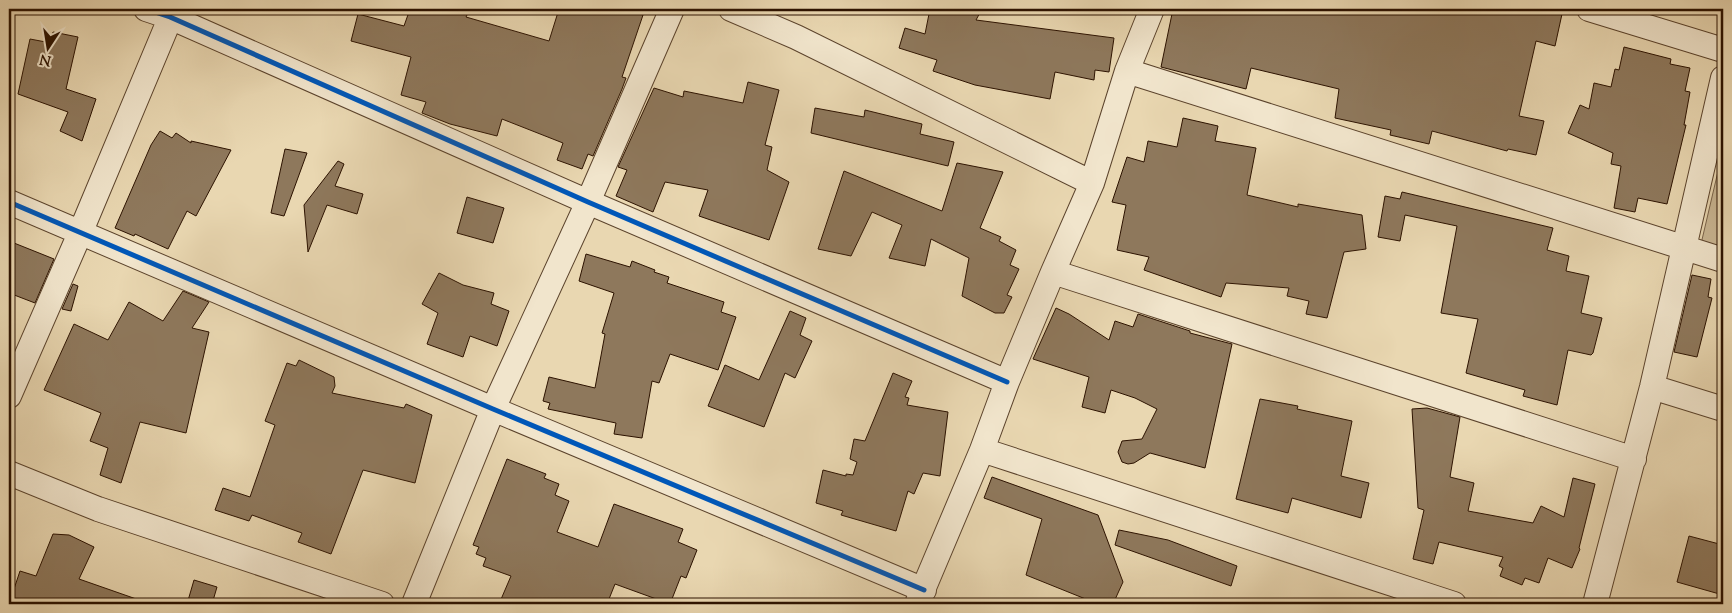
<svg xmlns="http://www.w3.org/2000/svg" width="1732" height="613" font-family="'Sorts Mill Goudy',serif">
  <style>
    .green { fill: #c9b693; stroke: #7a644a }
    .building { fill: #8e785c; stroke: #2c1200 }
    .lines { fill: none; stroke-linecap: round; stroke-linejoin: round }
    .street-casing { stroke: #5b432c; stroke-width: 26 }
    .street { stroke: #f1e5cc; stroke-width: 24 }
    .cycleway-casing { stroke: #f1e5cc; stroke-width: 8 }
    .cycleway { stroke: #0057b8; stroke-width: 5 }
  </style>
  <rect width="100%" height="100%" fill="#e9d7b1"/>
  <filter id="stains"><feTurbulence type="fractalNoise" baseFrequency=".004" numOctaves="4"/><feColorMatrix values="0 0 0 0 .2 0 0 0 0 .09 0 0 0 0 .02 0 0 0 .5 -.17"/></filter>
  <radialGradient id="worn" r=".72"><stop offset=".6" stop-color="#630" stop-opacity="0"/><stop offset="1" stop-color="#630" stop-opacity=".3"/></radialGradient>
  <path class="green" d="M 1723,150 L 1723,251 L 1701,244 Z"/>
  <path class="building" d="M 410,9 L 470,9 L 466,17 L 549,41 L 559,9 L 624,9 L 643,15 L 622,77 L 626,78 L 622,89 L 593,156 L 588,154 L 582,169 L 557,160 L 563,143 L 502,119 L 497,136 L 450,124 L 422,113 L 426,102 L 401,95 L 411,57 L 351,41 L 358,14 L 404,26 Z
    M 930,9 L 982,9 L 976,20 L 1114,38 L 1109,72 L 1095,70 L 1094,80 L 1055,72 L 1050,99 L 975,85 L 933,71 L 937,60 L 899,48 L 905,28 L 925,34 Z
    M 1173,9 L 1530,9 L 1562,14 L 1555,46 L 1536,41 L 1519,116 L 1544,121 L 1536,155 L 1508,149 L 1507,151 L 1432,131 L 1429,144 L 1390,135 L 1391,130 L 1335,118 L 1339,89 L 1251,68 L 1246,89 L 1161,67 Z
    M 53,32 L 78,37 L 66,89 L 96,99 L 82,141 L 60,131 L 68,112 L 18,94 L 30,39 L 51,43 Z
    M 1624,47 L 1671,59 L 1670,64 L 1690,68 L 1685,91 L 1690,92 L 1684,125 L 1686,125 L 1667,204 L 1638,198 L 1635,212 L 1614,208 L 1621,166 L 1611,164 L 1613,153 L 1568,133 L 1580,105 L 1589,109 L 1594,83 L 1611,87 L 1615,69 L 1619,70 Z
    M 748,82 L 779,90 L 765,145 L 772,147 L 767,170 L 789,182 L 769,240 L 699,216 L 708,190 L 665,182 L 653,212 L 616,196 L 627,170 L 618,167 L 654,88 L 683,97 L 684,91 L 743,103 Z
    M 815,108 L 864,117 L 865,110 L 922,124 L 920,134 L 954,142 L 948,166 L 811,133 Z
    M 1183,118 L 1218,126 L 1215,141 L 1256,148 L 1247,195 L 1298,207 L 1298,204 L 1362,215 L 1366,249 L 1344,252 L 1327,318 L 1306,314 L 1309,301 L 1287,296 L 1289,288 L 1226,283 L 1221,297 L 1144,270 L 1149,257 L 1117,250 L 1126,205 L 1112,202 L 1127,157 L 1144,162 L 1148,141 L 1177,147 Z
    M 160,131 L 172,138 L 176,133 L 191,143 L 191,141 L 231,150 L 196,216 L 187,211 L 168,249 L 135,234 L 134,236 L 115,228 L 151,145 Z
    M 285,149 L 307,153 L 284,216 L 271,213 Z
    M 338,161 L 344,164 L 335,186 L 363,194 L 357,214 L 327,205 L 308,252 L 304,205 Z
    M 957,163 L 1003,172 L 980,228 L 1001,237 L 999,241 L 1016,250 L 1010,265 L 1019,269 L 1007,295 L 1012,297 L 1004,313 L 995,313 L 962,296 L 969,258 L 931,239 L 925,266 L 889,258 L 902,225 L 872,212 L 851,256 L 818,249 L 844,171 L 942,211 Z
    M 1402,192 L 1553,228 L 1547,250 L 1569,256 L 1566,271 L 1589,276 L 1581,313 L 1602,318 L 1593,353 L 1591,355 L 1568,350 L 1557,405 L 1523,396 L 1525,390 L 1466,373 L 1478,319 L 1441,313 L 1457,226 L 1405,215 L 1400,241 L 1378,237 L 1385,196 L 1400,199 Z
    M 467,197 L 504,208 L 493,243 L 457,233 Z
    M 9,241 L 54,259 L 35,303 L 9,293 Z
    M 586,254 L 630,267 L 632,261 L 655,270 L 654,272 L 669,277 L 667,283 L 724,302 L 721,312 L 736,317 L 718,370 L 670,354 L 659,383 L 652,381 L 642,438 L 614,434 L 616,423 L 548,409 L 550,403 L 543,401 L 549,377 L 595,388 L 605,334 L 602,333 L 614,293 L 579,281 Z
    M 439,273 L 463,285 L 494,293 L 491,304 L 509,311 L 497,346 L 470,336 L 463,357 L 427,344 L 438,313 L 422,304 Z
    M 1692,275 L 1711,279 L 1708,297 L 1712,298 L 1697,357 L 1674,352 Z
    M 73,284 L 78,286 L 71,311 L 62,309 Z
    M 183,291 L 209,302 L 192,328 L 209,332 L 186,433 L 140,422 L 121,483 L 100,475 L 108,448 L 90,441 L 101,413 L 44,390 L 74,324 L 108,340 L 129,302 L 163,321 Z
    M 1056,308 L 1069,314 L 1109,340 L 1115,321 L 1133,327 L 1138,314 L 1190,331 L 1190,333 L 1232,344 L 1205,468 L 1150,453 L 1134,463 L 1128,464 L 1122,462 L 1118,452 L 1122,441 L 1142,439 L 1157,409 L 1135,398 L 1111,390 L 1105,413 L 1082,407 L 1089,377 L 1033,359 Z
    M 790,311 L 806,318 L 800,335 L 812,341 L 795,378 L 785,373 L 764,427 L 708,406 L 725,365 L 759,380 Z
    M 299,360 L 334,377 L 335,386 L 332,393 L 404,408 L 406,404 L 432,415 L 415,483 L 363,470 L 331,554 L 298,542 L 302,533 L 252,515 L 249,521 L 215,510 L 223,488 L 250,497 L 275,425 L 265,421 L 287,363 L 296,366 Z
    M 893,373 L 912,381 L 905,397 L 909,398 L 907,405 L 948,412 L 940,476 L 923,473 L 914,494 L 908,491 L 896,531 L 841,515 L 843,511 L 816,503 L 823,470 L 846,476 L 846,474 L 853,475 L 857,462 L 850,459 L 854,439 L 865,441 Z
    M 1260,399 L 1298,406 L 1297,409 L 1352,421 L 1341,476 L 1369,483 L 1361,518 L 1292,498 L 1288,513 L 1236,499 Z
    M 1427,408 L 1460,417 L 1450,477 L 1474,483 L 1468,511 L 1533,523 L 1541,506 L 1564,517 L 1573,478 L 1595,484 L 1579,548 L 1580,549 L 1572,568 L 1548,558 L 1539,583 L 1525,578 L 1522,585 L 1500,576 L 1503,568 L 1499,566 L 1503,557 L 1439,542 L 1433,564 L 1413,559 L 1424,510 L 1418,508 L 1412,409 Z
    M 507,459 L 546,474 L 544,478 L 559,484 L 555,495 L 569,501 L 557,532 L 598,547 L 614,504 L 683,529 L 678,542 L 697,550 L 686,578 L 681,576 L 670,604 L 615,584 L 607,604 L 499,604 L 511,576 L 483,566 L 486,558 L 476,554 L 479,547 L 473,545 Z
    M 992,477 L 1098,515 L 1123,582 L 1113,604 L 1098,604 L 1026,575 L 1042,519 L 984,498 Z
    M 1119,530 L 1168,540 L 1237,566 L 1231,586 L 1115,545 Z
    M 53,534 L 69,535 L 94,547 L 79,579 L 142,601 L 141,604 L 9,604 L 20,571 L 36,576 Z
    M 1689,536 L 1723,545 L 1723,595 L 1677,582 Z
    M 194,580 L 217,587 L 212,604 L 187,604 Z"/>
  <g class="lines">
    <g class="street-casing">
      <path id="street" d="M 146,9 L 170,17 L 588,202 L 1007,382
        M 731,9 L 796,37 L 1092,183
        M 1589,9 L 1723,50
        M 1127,71 L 1723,260
        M 9,202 L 493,409 L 924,590
        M 1053,272 L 1634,459
        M 1652,387 L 1723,409
        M 9,396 L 81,231 L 174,9
        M 982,450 L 1454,604
        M 9,473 L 98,509 L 382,604
        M 414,604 L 493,409 L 588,202 L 672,9
        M 917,604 L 982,450 L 1007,382 L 1053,272 L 1092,183 L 1127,71 L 1152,9
        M 1595,604 L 1652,387 L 1723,78"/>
    </g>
    <use href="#street" class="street"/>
    <g class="cycleway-casing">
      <path id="cycleway" d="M 146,9 L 170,17 L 588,202 L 1007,382
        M 9,202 L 493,409 L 924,590"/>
    </g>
    <use href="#cycleway" class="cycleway"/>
  </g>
  <rect width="1732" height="613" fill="none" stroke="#e9d7b1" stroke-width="30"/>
  <rect x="10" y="10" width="1712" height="593" fill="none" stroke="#2c1200" stroke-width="2.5"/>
  <rect x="15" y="15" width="1702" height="583" fill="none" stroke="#2c1200"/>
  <g transform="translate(48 48) rotate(192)" stroke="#f1e5cc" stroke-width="4" paint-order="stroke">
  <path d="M0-4L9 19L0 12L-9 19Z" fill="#2c1200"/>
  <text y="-8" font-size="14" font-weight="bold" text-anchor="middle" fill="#2c1200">N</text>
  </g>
  <rect width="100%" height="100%" filter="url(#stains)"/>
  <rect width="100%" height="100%" fill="url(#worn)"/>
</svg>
